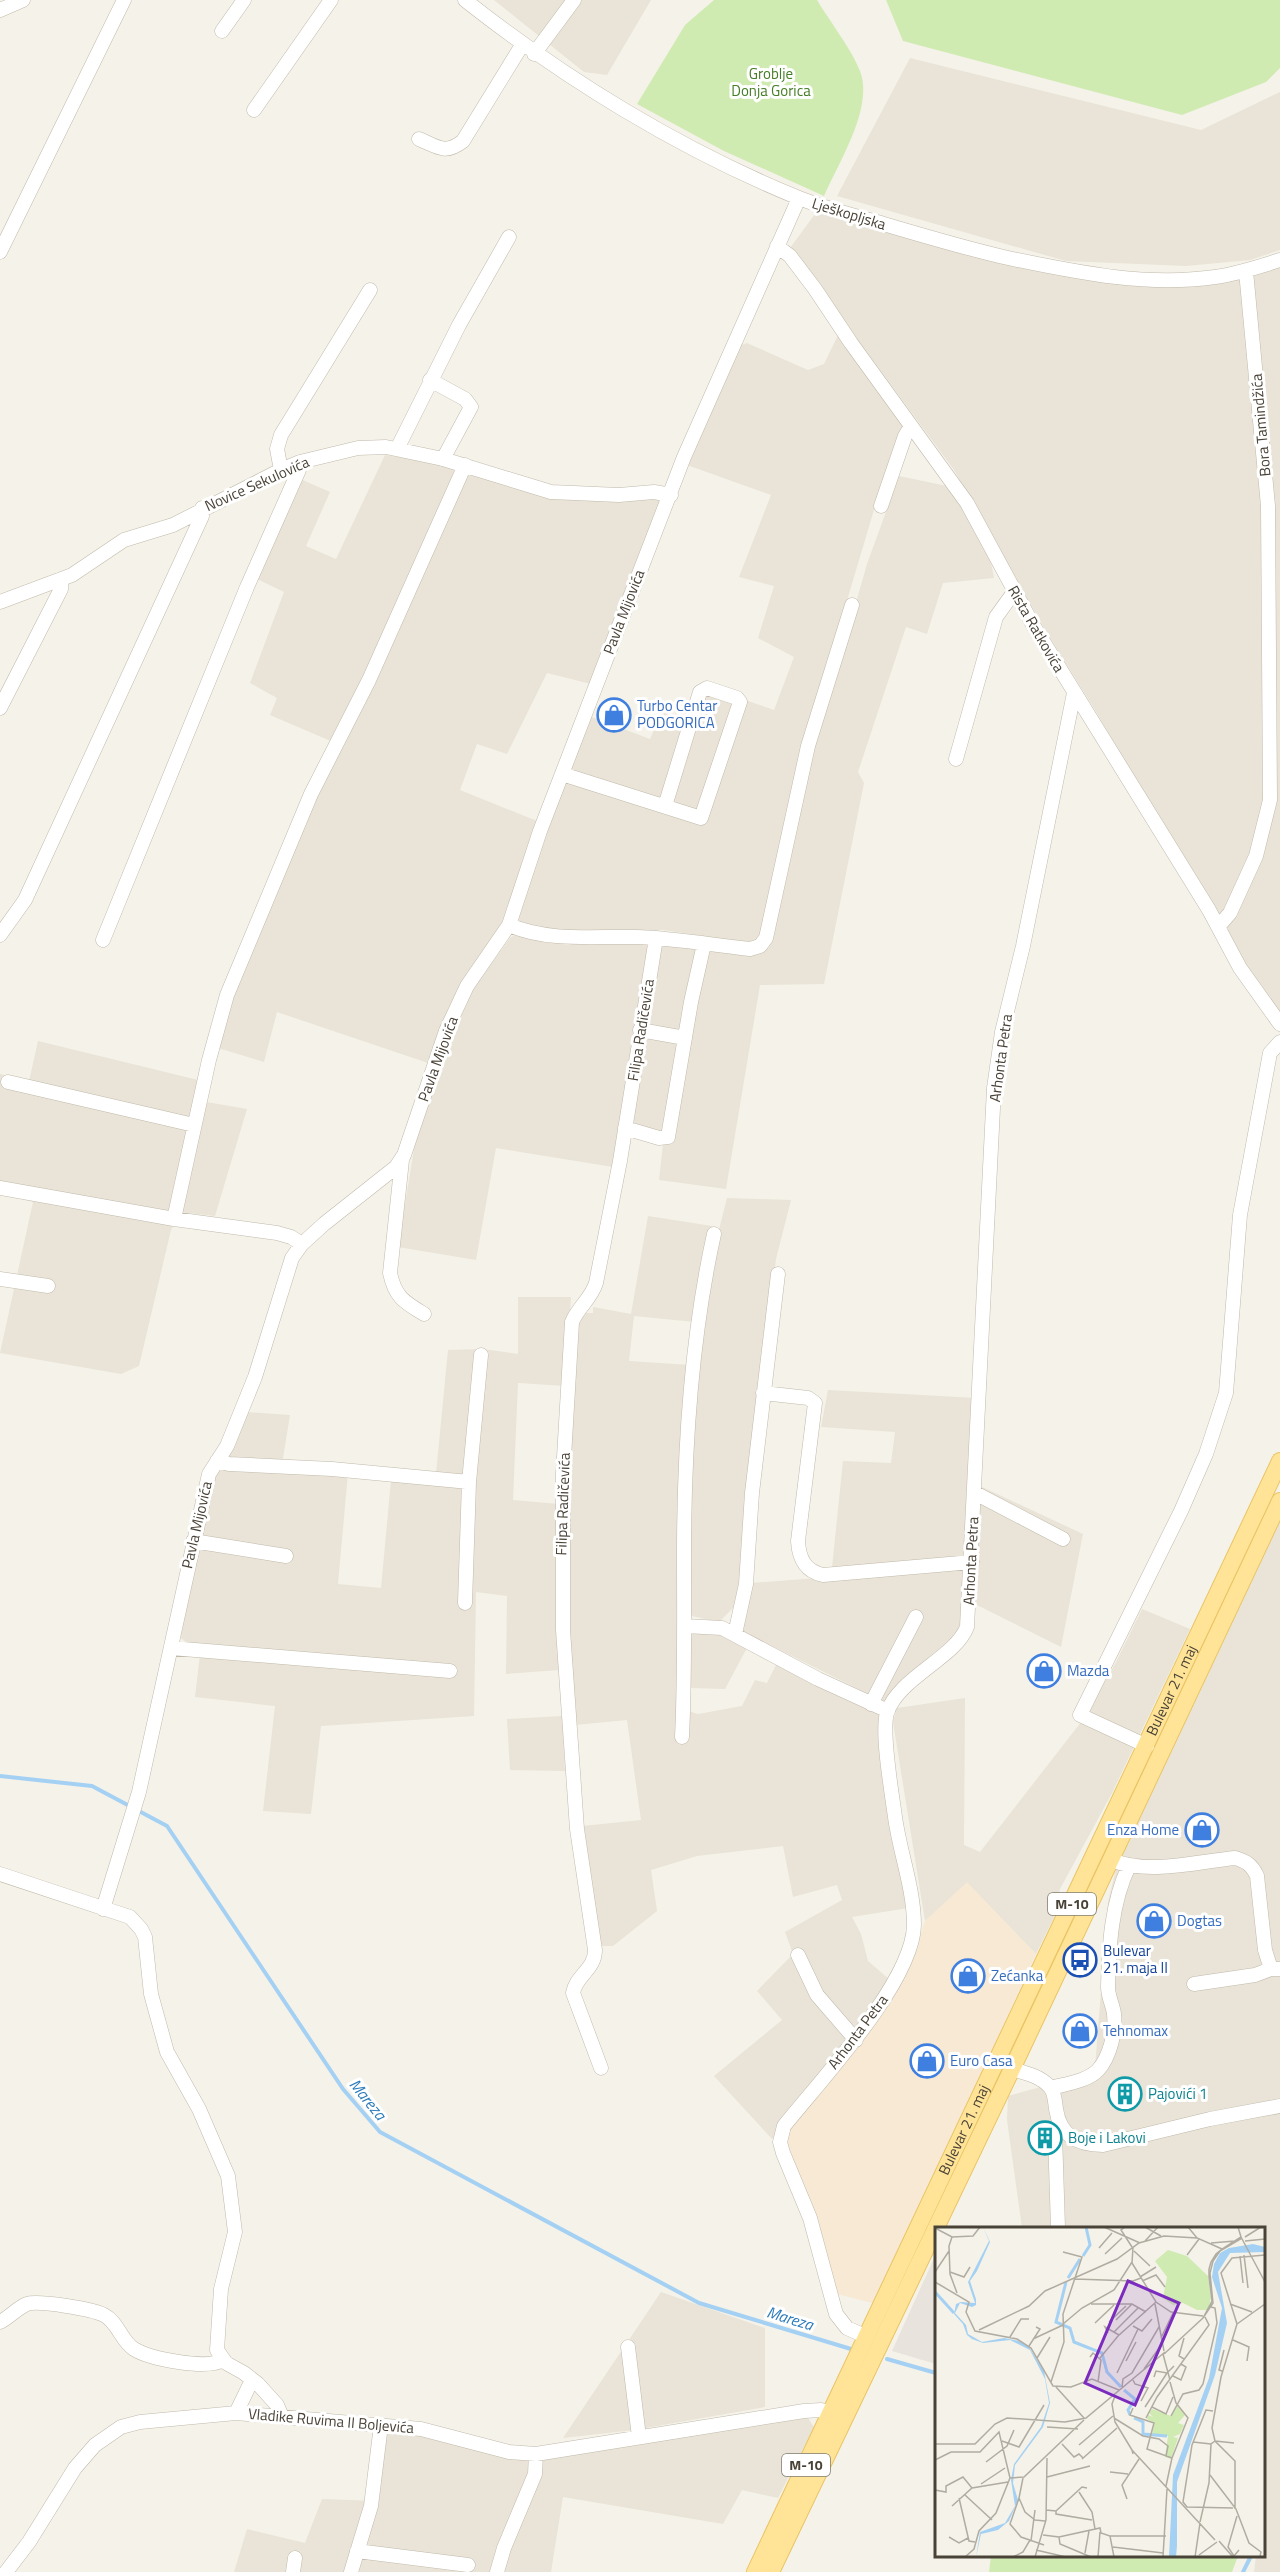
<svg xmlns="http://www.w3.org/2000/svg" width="1280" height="2572" font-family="'Titillium Web',sans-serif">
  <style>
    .residential { fill: #e9e4d7 }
    .commercial { fill: #f7e9d4 }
    .industrial { fill: #e8e3dd }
    .green { fill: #cfebb1 }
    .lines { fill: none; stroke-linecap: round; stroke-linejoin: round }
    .stream { stroke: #a4d1f3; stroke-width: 4 }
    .minor-casing { stroke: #c1baab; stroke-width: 15 }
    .major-casing { stroke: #e9c463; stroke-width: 18 }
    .minor { stroke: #fff; stroke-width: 14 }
    .major { stroke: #ffe498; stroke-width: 16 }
    .labels { text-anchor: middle; stroke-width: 6; stroke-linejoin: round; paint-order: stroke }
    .shield { fill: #fff; stroke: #807b73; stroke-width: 1.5 }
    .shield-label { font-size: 14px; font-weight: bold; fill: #494237 }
    .park-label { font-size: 15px; fill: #467e27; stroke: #fff }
    .street-label { font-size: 15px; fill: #494237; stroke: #fff }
    .shop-label { font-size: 15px; fill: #366cbe; stroke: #fff; text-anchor: start }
    .transit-label { font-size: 15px; fill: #164399; stroke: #fff; text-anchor: start }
    .culture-label { font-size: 15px; fill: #0d838f; stroke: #fff; text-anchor: start }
    .water-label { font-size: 16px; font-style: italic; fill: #2b7aba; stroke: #fff }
    .inset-river { fill: none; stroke: #a4d1f3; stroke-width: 3 }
    .inset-road { fill: none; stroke: #b0aca2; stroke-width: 1.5 }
    .view { fill: #7b2cbf; fill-opacity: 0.15; stroke: #7b2cbf; stroke-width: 3 }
    .inset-edge { fill: none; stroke: #494237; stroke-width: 3 }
  </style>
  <rect width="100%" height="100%" fill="#f5f2e9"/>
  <path class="residential" d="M 494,0 L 651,0 L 607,75 L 584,72 Z
    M 910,58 L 1201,130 L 1280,92 L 1280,250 L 1250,260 L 1186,266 L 1066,261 L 837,196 Z
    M 818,210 L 904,236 L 1070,277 L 1178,286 L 1280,266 L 1280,1014 L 1262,991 L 1236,948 L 1095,710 L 1046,631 L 954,470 L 790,248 Z
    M 840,331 L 905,421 L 882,483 L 831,654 L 761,936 L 753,944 L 664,930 L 626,930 L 615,933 L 547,932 L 516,920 L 589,716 L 650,739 L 663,711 L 694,722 L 705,686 L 774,710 L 794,657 L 758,638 L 774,586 L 739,577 L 771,495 L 687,465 L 736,347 L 747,343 L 808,370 L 824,364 Z
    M 385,455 L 465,467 L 554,496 L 665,497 L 591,684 L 547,673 L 507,754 L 477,744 L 460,790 L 537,821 L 506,927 L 431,1064 L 277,1012 L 264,1062 L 218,1048 L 231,996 L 340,745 L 270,715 L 277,698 L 250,683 L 284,592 L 255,578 L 298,478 L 330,492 L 306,546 L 336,559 Z
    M 899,476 L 947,486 L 959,500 L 988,547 L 994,578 L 943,583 L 927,634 L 906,627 L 858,772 L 864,783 L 824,984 L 760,985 L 726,1189 L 659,1180 L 664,1135 L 619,1123 L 613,1167 L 496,1148 L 476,1260 L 398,1247 L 416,1137 L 440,1064 L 474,988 L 510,938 L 516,934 L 568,945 L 580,941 L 644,941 L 710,948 L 769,948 L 812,757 L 867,564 Z
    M 38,1041 L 198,1080 L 195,1100 L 247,1109 L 215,1216 L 180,1212 L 171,1230 L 139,1366 L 121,1374 L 0,1353 L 33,1202 L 0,1193 L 0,1074 L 29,1081 Z
    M 727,1198 L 791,1200 L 776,1259 L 738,1603 L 719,1622 L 692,1616 L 690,1610 L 690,1477 L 696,1398 L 713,1253 Z
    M 648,1216 L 712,1226 L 695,1322 L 634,1316 L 629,1361 L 690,1365 L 682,1709 L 698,1714 L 742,1706 L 755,1680 L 767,1683 L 777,1663 L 881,1713 L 908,1908 L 852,1917 L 861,1934 L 868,1961 L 890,1980 L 871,2010 L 772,2139 L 714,2076 L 782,2020 L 757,1991 L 793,1954 L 785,1932 L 842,1900 L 837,1885 L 793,1897 L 783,1846 L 697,1856 L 651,1870 L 657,1911 L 613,1946 L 601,1946 L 582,1826 L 641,1820 L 627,1720 L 575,1725 L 570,1652 L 567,1482 L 578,1318 L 582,1313 L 593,1313 L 593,1307 L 631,1314 Z
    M 518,1297 L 571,1297 L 566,1386 L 518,1383 L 513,1500 L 559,1504 L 559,1670 L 506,1674 L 507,1596 L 476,1592 L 474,1716 L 321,1726 L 311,1814 L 263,1811 L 275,1706 L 195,1697 L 200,1654 L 181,1638 L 195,1546 L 216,1472 L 245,1412 L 290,1415 L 281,1470 L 348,1473 L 338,1584 L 381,1588 L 391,1480 L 435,1484 L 448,1350 L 483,1349 L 518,1354 Z
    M 828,1390 L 977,1398 L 966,1567 L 959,1634 L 932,1656 L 888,1704 L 742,1631 L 751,1583 L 831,1577 L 843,1461 L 891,1463 L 895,1432 L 821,1427 Z
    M 982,1487 L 1083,1534 L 1061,1647 L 971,1602 Z
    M 1280,1510 L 1280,2572 L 1254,2572 L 1256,2556 L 1264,2556 L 1264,2228 L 1022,2228 L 1007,2120 L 1008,2096 L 1062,2081 L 1094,2080 L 1108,1902 L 1121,1848 Z
    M 1142,1609 L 1190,1629 L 1112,1793 L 1060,1889 L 1055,1915 L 1036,1954 L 967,1883 L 925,1921 L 893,1722 L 897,1708 L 965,1698 L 964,1845 L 980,1852 L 1085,1717 L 1116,1662 Z
    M 716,1630 L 748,1646 L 725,1689 L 689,1688 L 688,1656 L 692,1634 Z
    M 562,1716 L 565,1771 L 510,1770 L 507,1719 Z
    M 661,2292 L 765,2328 L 765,2407 L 634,2430 L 563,2438 Z
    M 804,2412 L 814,2427 L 778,2498 L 742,2490 L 723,2524 L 563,2497 L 551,2572 L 234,2572 L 247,2529 L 305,2543 L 322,2499 L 377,2501 L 388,2430 L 459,2439 L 530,2457 Z"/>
  <path class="commercial" d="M 967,1882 L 1036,1954 L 876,2304 L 837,2294 L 787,2140 L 788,2132 L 883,2014 L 913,1957 L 925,1921 Z"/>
  <path class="industrial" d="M 936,2254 L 936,2364 L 892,2351 Z"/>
  <path class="green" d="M 714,0 L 817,0 C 829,20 852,50 860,71 C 874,107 839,162 824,196 L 724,151 L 637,104 L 685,25 Z
    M 886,0 L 1280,0 L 1280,68 L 1266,82 L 1182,115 L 903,41 Z
    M 991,2556 L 1238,2556 L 1232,2572 L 989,2572 Z"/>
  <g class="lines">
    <path class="stream" d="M 0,1776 L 92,1786 L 167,1826 L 343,2089 L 380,2132 L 699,2303 L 851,2349
      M 887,2359 L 936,2373
      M 1243,2572 L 1251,2556"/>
    <g class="minor-casing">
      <path id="minor" d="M 465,0 C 565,79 681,150 799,198 C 824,208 851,215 877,222 C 921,235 964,248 1008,258 C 1076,272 1145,287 1215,277 C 1237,274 1258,267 1280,260
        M 0,10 L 23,0
        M 222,31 L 244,0
        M 534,54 L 574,0
        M 254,110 L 331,0
        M 419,139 C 438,147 445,155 463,141 L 522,45
        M 777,246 L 790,256 L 815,289 L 851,343 L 967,503 L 1033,625 L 1209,910 L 1240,968 L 1280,1024
        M 0,252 L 124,0
        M 430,380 L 465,399 L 471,407 L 443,459
        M 397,449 L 459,325 L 509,237
        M 281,470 L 277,449 L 281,435 L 370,290
        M 881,506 L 905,436 L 911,426
        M 0,602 L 72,575 L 124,540 L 173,525 L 281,470 L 300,462 L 358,448 L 386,447 L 443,459 L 551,492 L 619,495 L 654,492 L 671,495
        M 0,708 L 61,589 L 61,579
        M 956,759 L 996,617 L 1014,592
        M 562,774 L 701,818 L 740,702 L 737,698 L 707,688 L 700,692 L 665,806
        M 509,925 C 549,942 594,936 636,937 C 674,938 712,945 750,949 L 760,946 L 766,938 L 808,746 L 852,605
        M 1218,927 L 1230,913 L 1256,856 L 1270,800 L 1268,506 L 1246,271
        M 0,935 L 25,900 L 202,516 L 202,508
        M 103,940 L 247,587 L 299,470 L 300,462
        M 640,1030 L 685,1038
        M 8,1082 L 194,1125
        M 625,1128 L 659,1138 L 668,1137 L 691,1002 L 704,944
        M 402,1160 L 390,1273 C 395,1297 404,1302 424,1314
        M 0,1188 L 174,1219 L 277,1233 L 291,1237 L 302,1244
        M 174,1219 L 209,1060 L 227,995 L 311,794 L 369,680 L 465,465
        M 0,1279 L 48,1286
        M 763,1393 L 808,1398 L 815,1403 L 798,1541 C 799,1559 805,1571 823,1575 L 972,1562
        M 217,1461 L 229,1464 L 332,1469 L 469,1482
        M 975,1493 L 1063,1539
        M 193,1541 L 286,1556
        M 465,1603 L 469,1482 L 481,1355
        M 685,1626 L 722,1628 L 818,1679 L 888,1711
        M 735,1634 L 746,1584 L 752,1493 L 778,1274
        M 171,1648 L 450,1671
        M 871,1704 L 916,1617
        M 682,1737 C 685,1676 684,1616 684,1555 C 684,1449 691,1338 714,1234
        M 1147,1746 L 1080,1715 L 1181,1511 L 1206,1454 L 1226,1393 L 1240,1215 L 1270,1053 L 1280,1042
        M 1111,1860 C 1149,1875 1195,1862 1235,1858 C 1246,1861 1252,1865 1257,1876 L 1265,1950 L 1271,1969 L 1280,1969
        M 0,1874 L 130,1917 L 141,1929 L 145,1937 L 151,1994 L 167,2052 L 199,2109 L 228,2176 L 235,2232 L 221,2289 L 217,2350 L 226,2363 L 244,2373 L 258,2384 L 277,2405 L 282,2417
        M 103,1909 L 139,1792 L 209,1474 L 227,1446 L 255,1377 L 292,1258 L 302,1244 L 324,1224 L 396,1167 L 404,1155 L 446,1031 L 467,986 L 509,925 L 540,831 L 684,457 L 799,198
        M 798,1955 L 817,1995 L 856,2040
        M 1194,1984 L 1255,1975 L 1271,1969
        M 601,2068 L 573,1993 C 576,1975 595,1970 595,1950 L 577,1829 L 563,1630 L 563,1474 L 572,1322 C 578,1307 591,1299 596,1283 L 620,1161 L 656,938
        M 1012,2069 C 1026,2073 1040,2076 1050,2087 C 1055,2093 1055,2102 1056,2109 C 1060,2136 1078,2145 1103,2145 L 1210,2119 L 1280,2106
        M 1051,2088 C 1065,2084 1088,2081 1098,2070 C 1110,2057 1116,2031 1114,2014 C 1113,2005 1108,1997 1108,1987 C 1109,1947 1111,1903 1129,1866
        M 1058,2228 L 1055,2134 L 1060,2125
        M 0,2322 C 10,2317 17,2308 27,2304 C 38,2300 92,2309 104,2315 C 118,2322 121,2341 134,2349 C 150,2359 207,2370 223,2360
        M 865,2336 L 847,2328 L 836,2314 L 810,2218 L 783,2153 L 780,2142 L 784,2126 C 820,2081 913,1982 914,1925 C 914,1889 900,1853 895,1817 C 892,1794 881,1732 887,1713 C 898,1678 955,1658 967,1627 L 994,1088 L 1002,1032 L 1023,946 L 1074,693
        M 628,2347 L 639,2437
        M 236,2413 L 252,2380
        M 357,2551 L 468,2565
        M 6,2572 L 29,2542 L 75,2468 L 95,2445 L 121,2427 L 140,2422 L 236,2413 L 421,2429 L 509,2452 L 536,2454 L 804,2411 L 821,2410 L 830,2412
        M 293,2572 L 295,2558
        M 351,2572 L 371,2506 L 381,2425
        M 497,2572 L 504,2548 L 535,2474 L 536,2454"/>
    </g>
    <g class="major-casing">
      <g id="major">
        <path id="s1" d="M 755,2572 L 1280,1461"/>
        <path d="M 771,2572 L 1012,2069 L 1280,1501"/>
      </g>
    </g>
    <use href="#minor" class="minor"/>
    <use href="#major" class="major"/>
  </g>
  <defs>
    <g id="shop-ring" transform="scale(1.725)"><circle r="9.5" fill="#fff" stroke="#3f7fe0" stroke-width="1.5"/><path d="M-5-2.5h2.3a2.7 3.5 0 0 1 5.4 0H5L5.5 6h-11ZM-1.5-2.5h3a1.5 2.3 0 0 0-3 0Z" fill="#3f7fe0"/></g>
    <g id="bus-ring" transform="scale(1.725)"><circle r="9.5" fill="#fff" stroke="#1a4fb4" stroke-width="1.5"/><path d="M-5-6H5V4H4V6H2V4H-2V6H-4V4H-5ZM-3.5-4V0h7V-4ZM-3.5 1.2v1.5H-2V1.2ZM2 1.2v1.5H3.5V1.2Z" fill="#1a4fb4"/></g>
    <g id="building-ring" transform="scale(1.725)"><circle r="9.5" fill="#fff" stroke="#0f9aa8" stroke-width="1.5"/><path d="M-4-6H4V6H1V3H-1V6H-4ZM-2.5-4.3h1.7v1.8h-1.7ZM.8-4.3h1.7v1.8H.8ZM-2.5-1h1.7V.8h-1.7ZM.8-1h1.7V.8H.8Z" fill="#0f9aa8"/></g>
  </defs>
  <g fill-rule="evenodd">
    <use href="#shop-ring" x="614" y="715"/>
    <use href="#shop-ring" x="1044" y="1671"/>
    <use href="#shop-ring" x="1202" y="1830"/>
    <use href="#shop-ring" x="1154" y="1921"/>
    <use href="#bus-ring" x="1080" y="1960"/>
    <use href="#shop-ring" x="968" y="1976"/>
    <use href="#shop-ring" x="1080" y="2031"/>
    <use href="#shop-ring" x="927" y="2061"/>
    <use href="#building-ring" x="1125" y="2094"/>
    <use href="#building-ring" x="1045" y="2138"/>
  </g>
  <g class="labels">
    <g class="shield">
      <rect x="1048" y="1893" width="48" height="22" rx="4.5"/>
      <rect x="782" y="2454" width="48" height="22" rx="4.5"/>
    </g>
    <g class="shield-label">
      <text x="1072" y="1909">M-10</text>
      <text x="806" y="2470">M-10</text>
    </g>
    <g class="park-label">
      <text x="771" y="79">Groblje<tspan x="771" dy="17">Donja Gorica</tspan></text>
    </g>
    <g class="street-label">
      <text transform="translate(849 214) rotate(17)" y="5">Lješkopljska</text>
      <text transform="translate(1261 425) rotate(-95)" y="5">Bora Tamindžića</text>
      <text transform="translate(257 484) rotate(-24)" y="5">Novice Sekulovića</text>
      <text transform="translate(624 612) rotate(-69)" y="5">Pavla Mijovića</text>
      <text transform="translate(1036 629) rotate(60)" y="5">Rista Ratkovića</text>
      <text transform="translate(641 1030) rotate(-81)" y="5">Filipa Radičevića</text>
      <text transform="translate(1001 1058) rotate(-82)" y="5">Arhonta Petra</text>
      <text transform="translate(438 1059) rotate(-70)" y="5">Pavla Mijovića</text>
      <text transform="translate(563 1504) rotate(-88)" y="5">Filipa Radičevića</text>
      <text transform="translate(197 1525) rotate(-77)" y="5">Pavla Mijovića</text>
      <text transform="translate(971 1561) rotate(-87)" y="5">Arhonta Petra</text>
      <text dy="5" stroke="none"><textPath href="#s1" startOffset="975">Bulevar 21. maj</textPath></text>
      <text transform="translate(858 2032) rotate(-53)" y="5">Arhonta Petra</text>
      <text dy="5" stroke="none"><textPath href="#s1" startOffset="489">Bulevar 21. maj</textPath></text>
      <text transform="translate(331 2421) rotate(5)" y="5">Vladike Ruvima II Boljevića</text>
    </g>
    <g class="shop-label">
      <text x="637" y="711">Turbo Centar<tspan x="637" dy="17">PODGORICA</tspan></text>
      <text x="1067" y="1676">Mazda</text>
      <text x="1179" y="1835" text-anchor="end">Enza Home</text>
      <text x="1177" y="1926">Dogtas</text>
      <text x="991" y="1981">Zećanka</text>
      <text x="1103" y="2036">Tehnomax</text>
      <text x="950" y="2066">Euro Casa</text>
    </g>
    <g class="transit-label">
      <text x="1103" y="1956">Bulevar<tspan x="1103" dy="17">21. maja II</tspan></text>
    </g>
    <g class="culture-label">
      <text x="1148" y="2099">Pajovići 1</text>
      <text x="1068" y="2143">Boje i Lakovi</text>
    </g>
    <g class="water-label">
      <text transform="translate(368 2099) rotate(51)" y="6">Mareza</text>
      <text transform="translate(790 2318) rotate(17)" y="6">Mareza</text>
    </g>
  </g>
  <g transform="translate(935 2227)">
    <rect width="330" height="330" fill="#f5f2e9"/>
    <path d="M 233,23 L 252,29 L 273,49 L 276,71 L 273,83 L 262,83 L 248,76 L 238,78 L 228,71 L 232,50 L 220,34 ZM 242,178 L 250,188 L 243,196 L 249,198 L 245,207 L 238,210 L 243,211 L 236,232 L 230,230 L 233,209 L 217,208 L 219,196 L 212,192 L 213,188 L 218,190 L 214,186 L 217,182 L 236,189 Z" fill="#cfebb1"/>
    <path d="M 48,0 L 55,15 L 42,44 L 35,54 L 41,72 L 41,78 L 37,80 L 25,76 L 20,86 L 31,98 L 33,107 L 47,115 L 69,111 L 84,114 L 94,120 L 109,144 L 115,176 L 108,200 L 80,238 L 78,256 L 83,273 L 74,294 L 63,303 L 46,307 L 41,330 L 45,305 L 70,296 L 80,279 L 76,253 L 79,237 L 106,200 L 114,176 L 110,152 L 95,123 L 75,113 L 48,116 L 37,112 L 32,108 L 28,97 L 19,87 L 21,77 L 26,75 L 40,76 L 33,55 L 54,14 ZM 318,17 L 330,20 L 330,25 L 295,26 L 283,45 L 292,96 L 280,148 L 242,255 L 242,319 L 241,330 L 234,330 L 238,248 L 274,151 L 287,81 L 277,50 L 279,37 L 285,26 L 294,21 Z" fill="#a4d1f3"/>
    <path class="inset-river" d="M 148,29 L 155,18 L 151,0M 133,51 L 145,32M 131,55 L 121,95 L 135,101 L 139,115 L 167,126 L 172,145 L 186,160M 0,65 L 19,86M 189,163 L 200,172 L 193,183 L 195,188M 199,191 L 208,195 L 208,207 L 232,209"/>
    <path class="inset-road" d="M 169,0 L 205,16M 190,0 L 186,3 L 197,20M 210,0 L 226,9M 253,0 L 262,11 L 287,22M 303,0 L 306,10 L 287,22 L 281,27 L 276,35 L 274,42 L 274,50 L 277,74 L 268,91 L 278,76 L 275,46 L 278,34 L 285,24 L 307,11M 0,1 L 17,10 L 38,9 L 45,0M 17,10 L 14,19 L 15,47 L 22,66M 306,10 L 330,55M 310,10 L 326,0M 210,14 L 223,0M 310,14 L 330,12M 276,16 L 300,14M 198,20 L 197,36 L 221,75 L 236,85 L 268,89M 164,21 L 177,6M 199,24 L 215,39M 170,27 L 187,11M 252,28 L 264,12M 309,28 L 313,61M 305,29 L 308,56M 0,45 L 14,24M 15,45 L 29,50 L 35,40M 205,50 L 221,40M 140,52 L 198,54 L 206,51M 207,54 L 221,48 L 230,60M 0,55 L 34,75 L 31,85 L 40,104 L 82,112 L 96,121 L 118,159 L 136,160 L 157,152 L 184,163M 156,77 L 197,77 L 211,85M 220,77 L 229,124M 295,77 L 317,85M 181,93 L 197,77M 174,95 L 191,79M 160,96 L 179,78M 128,97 L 147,81 L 179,63 L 197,35M 302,97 L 286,46 L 297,31 L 330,28M 302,97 L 330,77M 198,99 L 207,104 L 217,92M 44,103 L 94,79 L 110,64 L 182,32 L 204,16 L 229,9 L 262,11M 179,105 L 203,81M 173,106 L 170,100 L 184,108M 75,110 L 86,92 L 94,92M 226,111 L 238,86M 249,111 L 244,129 L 249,132M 98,112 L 128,98M 298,113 L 314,120 L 312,134M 94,119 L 105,102 L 101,100M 228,127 L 235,153M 229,127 L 268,91M 155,130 L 158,126 L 166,133 L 163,155M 102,131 L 115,110M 165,131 L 183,109 L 221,75M 191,134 L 201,115M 209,142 L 227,117M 287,144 L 284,143 L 289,123M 182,146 L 203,102M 238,149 L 246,153 L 251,140 L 246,137M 219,150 L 221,144 L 232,146 L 239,139M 198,153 L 200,157 L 213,161 L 206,174M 116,155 L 129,115 L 128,87 L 147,30 L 128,25M 235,155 L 241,176 L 253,191 L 237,231M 121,160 L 149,191M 187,160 L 188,152 L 197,146 L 224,100M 180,169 L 177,177 L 180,195 L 197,223M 210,180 L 232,146M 217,180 L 231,187 L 238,170M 198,181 L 195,188 L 219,196 L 212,222 L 237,231 L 231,259M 278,184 L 271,183 L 257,218 L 248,275 L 252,280 L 298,281M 236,189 L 248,167 L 264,163 L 268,157 L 282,96 L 280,81 L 276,80M 179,191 L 208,209 L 224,212 L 233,219 L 231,229M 211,191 L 222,170 L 274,98 L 270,90M 112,200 L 143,202M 67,214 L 84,220 L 109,178M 280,214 L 299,216M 258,215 L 276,217M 0,217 L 40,217 L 60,197 L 72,191 L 130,195 L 151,191 L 230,125M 127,217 L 139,230 L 144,227 L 148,231M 144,218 L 178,189M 198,227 L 197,223 L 280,313M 147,232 L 182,201M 0,233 L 16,225 L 45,225 L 64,205 L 75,251M 51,235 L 72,219 L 79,203M 175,245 L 193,247M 275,248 L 301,282 L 314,316 L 326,325 L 325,329M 112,250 L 155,239M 88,251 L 84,271 L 90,285 L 100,293 L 110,294M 46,257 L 70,241M 0,263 L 11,265 L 11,259 L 28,250 L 37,261M 144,265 L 157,285 L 160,302M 30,268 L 57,293M 24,271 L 34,314 L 40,315M 84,271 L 75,297 L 86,310 L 109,318M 192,272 L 187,258 L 204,232M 17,279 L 37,261 L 73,255M 300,282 L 300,234 L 280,214 L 277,201 L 286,150 L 302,97M 111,283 L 121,284 L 147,260 L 152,261M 121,284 L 121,287 L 157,293M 302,289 L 293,320 L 299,329 L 304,323M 265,295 L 274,256 L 276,217 L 280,214M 108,308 L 124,310 L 165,301 L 166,306 L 175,309 L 179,330M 175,309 L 231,309M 14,310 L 24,316 L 33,311M 124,310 L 125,317 L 156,330M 96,314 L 100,283M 284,314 L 298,330M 178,320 L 228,326M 101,323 L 131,330M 150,326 L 154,304M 264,328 L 282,315M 30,330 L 39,322 L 44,304 L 61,286 L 75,251 L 89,250 L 149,193M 78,330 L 88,325 L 95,313M 100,330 L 111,293 L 112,231M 163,330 L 165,305M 228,330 L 232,262M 260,330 L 265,296"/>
    <path class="view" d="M 193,54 L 244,76 L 200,178 L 150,156 Z"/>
    <rect width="330" height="330" class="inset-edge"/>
  </g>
</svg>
